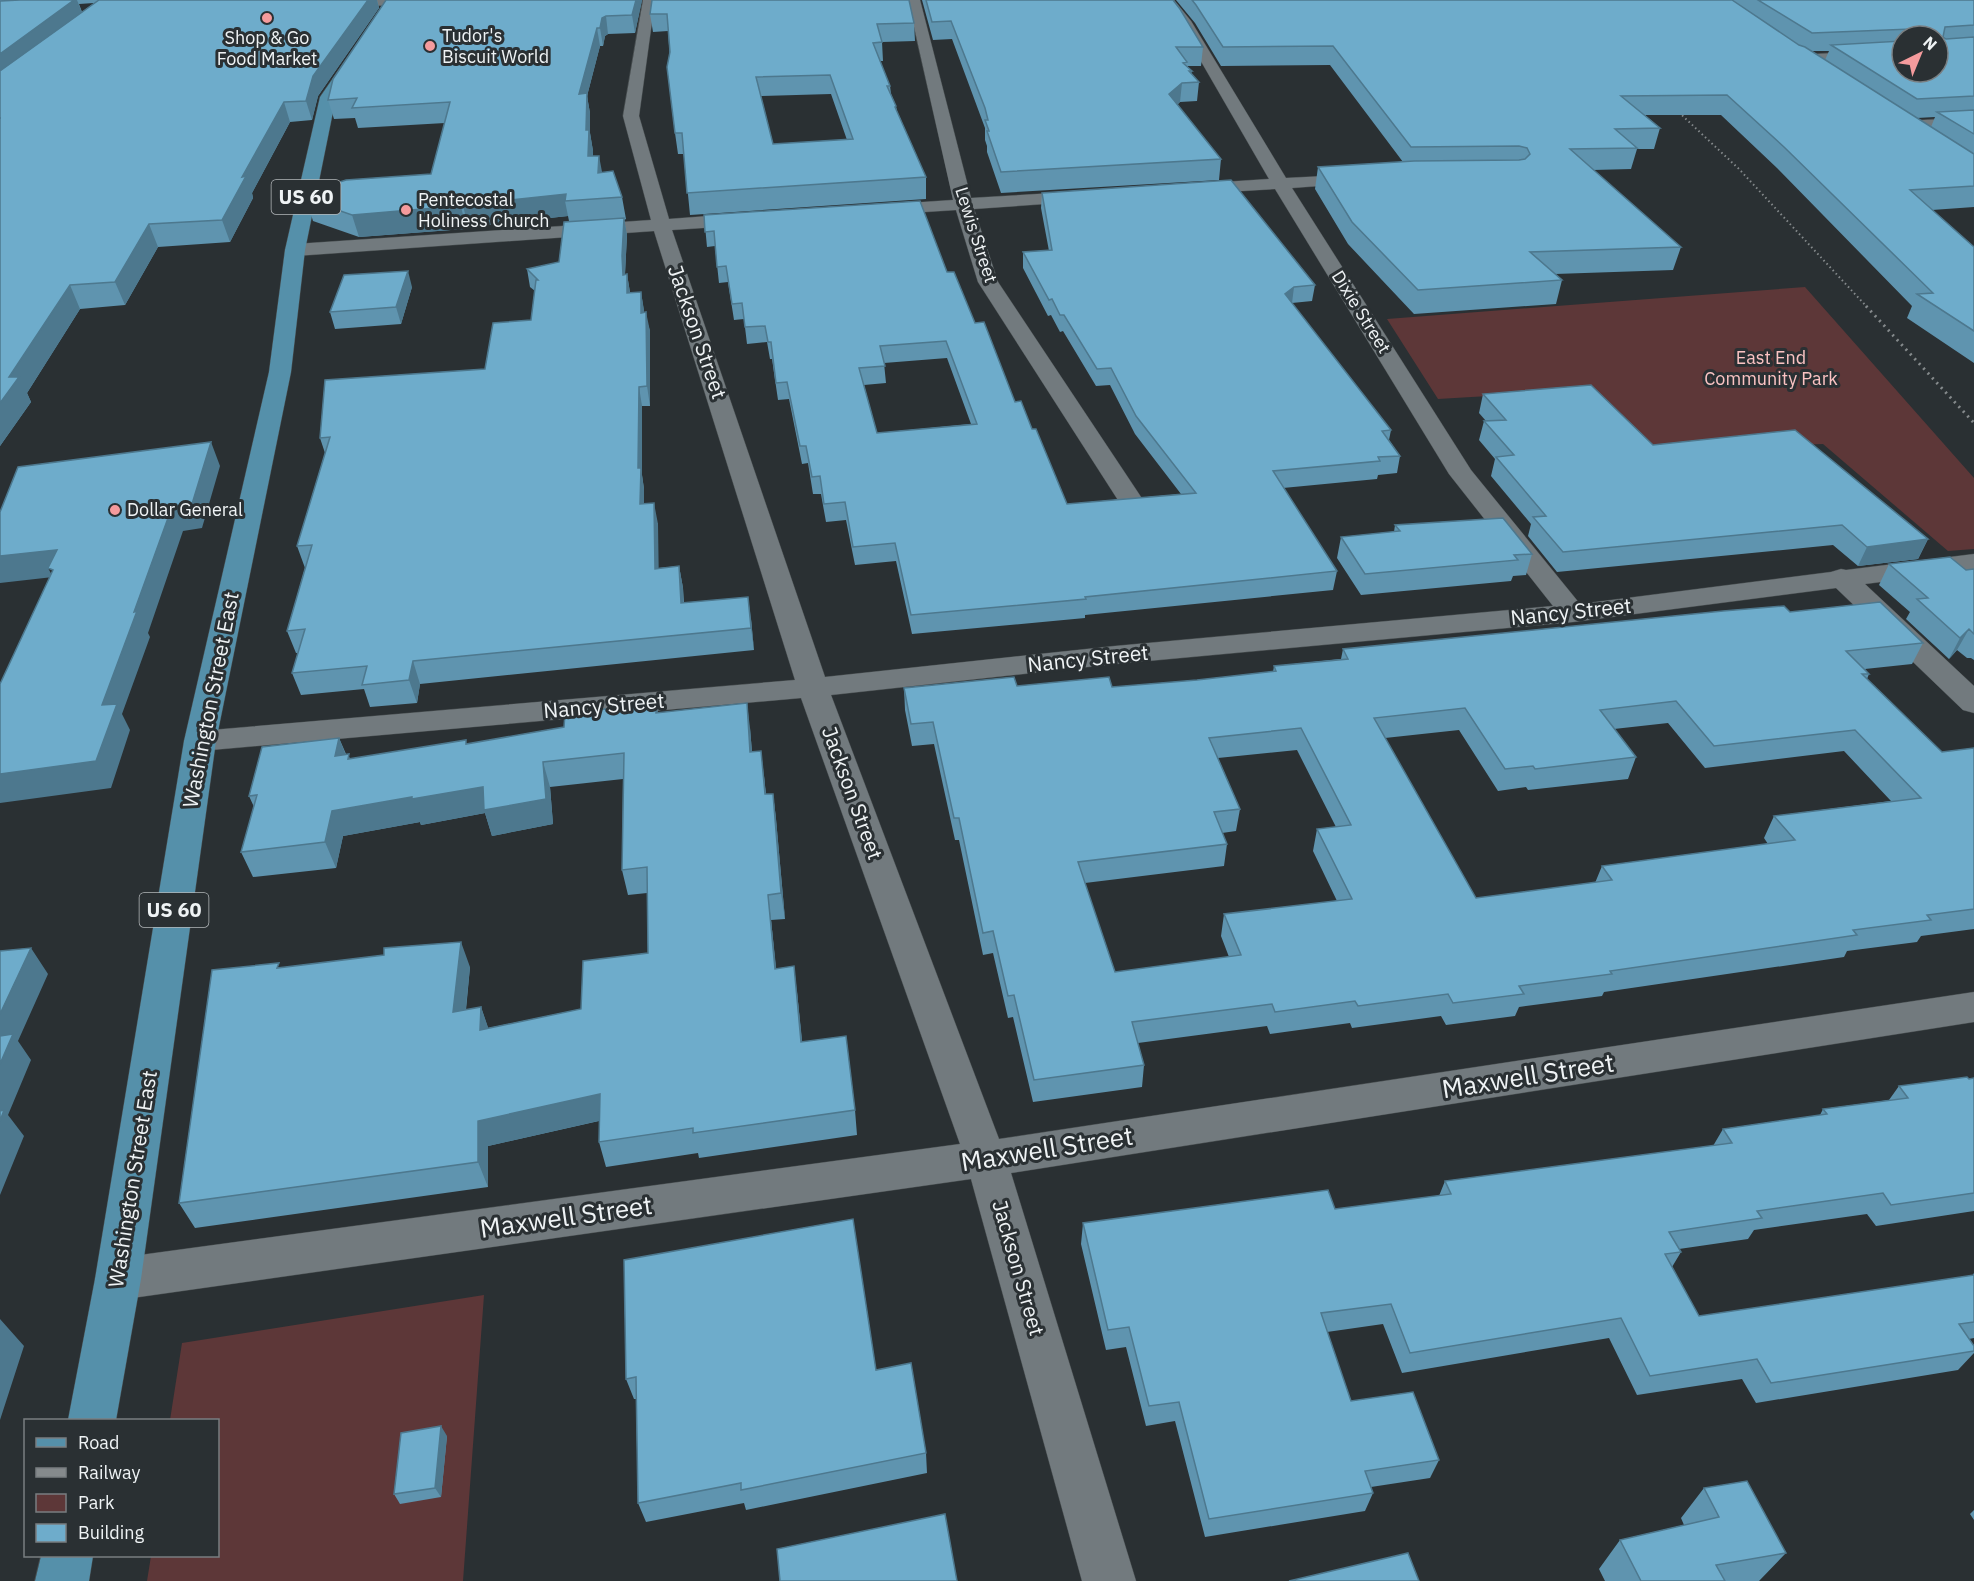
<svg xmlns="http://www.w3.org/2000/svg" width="1974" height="1581" font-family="'IBM Plex Sans',sans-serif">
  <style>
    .green { fill: #5d3738 }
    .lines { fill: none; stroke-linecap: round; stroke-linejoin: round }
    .minor-casing { stroke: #474d4f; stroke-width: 1 }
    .primary-casing { stroke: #474d4f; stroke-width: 1 }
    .minor { fill: #727a7e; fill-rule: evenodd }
    .primary { fill: #5590aa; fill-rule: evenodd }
    .rail-far1 { stroke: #858a8c; stroke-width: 2; stroke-dasharray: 1.5 3; stroke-linecap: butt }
    .rail { stroke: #858a8c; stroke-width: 3; stroke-dasharray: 2 4.5; stroke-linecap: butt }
    .wall { fill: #5f94af; fill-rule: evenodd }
    .shaded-wall { fill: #4d788e }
    .building { fill: #6eaccb; stroke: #4d788e; stroke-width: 1.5; fill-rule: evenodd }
    .poi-dot { fill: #f59b9d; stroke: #2a3033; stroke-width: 2 }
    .labels { text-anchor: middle; stroke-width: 6; stroke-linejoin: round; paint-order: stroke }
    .far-poi-label { font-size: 18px; fill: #eff3f5; stroke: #2a3033; text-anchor: start }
    .far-street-label { font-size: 18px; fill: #eff3f5; stroke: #2a3033 }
    .far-park-label { font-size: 18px; fill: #fbc3c3; stroke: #2a3033 }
    .shield { fill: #2a3033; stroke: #b4b8bb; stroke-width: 1.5 }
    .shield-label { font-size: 20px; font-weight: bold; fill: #eff3f5 }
    .street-label { font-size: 21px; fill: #eff3f5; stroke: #2a3033 }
    .near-street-label { font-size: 26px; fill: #eff3f5; stroke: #2a3033 }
  </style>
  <rect width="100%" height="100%" fill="#2a3033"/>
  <path class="green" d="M 1805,287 L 1974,478 L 1974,549 L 1948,551 L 1823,444 L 1643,450 L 1575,391 L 1438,399 L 1387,319 Z
    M 484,1295 L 463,1581 L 147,1581 L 151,1556 L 218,1556 L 218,1420 L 170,1420 L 182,1343 Z"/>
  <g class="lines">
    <g class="minor-casing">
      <path id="minor" d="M 328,0 L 441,0 L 435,4 L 332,7 L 325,3 Z
        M 643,0 L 655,0 L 639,116 L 669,219 L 748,213 L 755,215 L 757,219 L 755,223 L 748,225 L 672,230 L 825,677 L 1115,646 L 1553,606 L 1449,474 L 1275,189 L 1192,194 L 1186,193 L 1183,189 L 1186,185 L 1192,184 L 1269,179 L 1180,25 L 1161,0 L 1174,0 L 1191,21 L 1286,178 L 1365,174 L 1368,178 L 1365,182 L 1359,183 L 1292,188 L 1471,470 L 1580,604 L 1831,572 L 1841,569 L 1846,570 L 1974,554 L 1974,570 L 1865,584 L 1974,686 L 1974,713 L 1963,710 L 1836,588 L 1573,622 L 1115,664 L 831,695 L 999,1139 L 1974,992 L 1974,1022 L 1011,1173 L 1136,1581 L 1082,1581 L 971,1179 L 118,1300 L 102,1294 L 95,1279 L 102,1264 L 118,1258 L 960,1144 L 801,698 L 200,751 L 189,748 L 184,741 L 189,734 L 200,731 L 795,680 L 654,231 L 295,256 L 288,254 L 285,250 L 288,246 L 295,244 L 651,220 L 623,116 Z
        M 908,0 L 920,0 L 971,198 L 1087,191 L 1093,192 L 1096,196 L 1093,200 L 1087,201 L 974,209 L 998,282 L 1147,506 L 1143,511 L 1134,514 L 1125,511 L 978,282 L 956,210 L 878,215 L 872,214 L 869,210 L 872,206 L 878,205 L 953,200 Z
        M 1902,49 L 1902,57 L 1799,63 L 1792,59 L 1799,55 Z
        M 1974,117 L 1974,127 L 1907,131 L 1899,126 L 1907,121 Z"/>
    </g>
    <g class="primary-casing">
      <path id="primary" d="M 387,0 L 399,0 L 336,97 L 305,250 L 291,372 L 216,741 L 141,1279 L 116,1420 L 68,1420 L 95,1279 L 184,741 L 269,372 L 285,250 L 320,97 Z
        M 41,1556 L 93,1556 L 89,1581 L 35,1581 Z"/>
    </g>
    <use href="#minor" class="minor"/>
    <use href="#primary" class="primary"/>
    <path class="rail-far1" d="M 1669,103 L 1739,169 L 1867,307"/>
    <path class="rail" d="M 1866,306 L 1974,423"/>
  </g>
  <path class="wall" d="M 0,0 L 377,0 L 379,8 L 318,96 L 312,120 L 290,122 L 252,193 L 253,198 L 230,242 L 158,247 L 125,305 L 80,309 L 27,393 L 31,402 L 0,446 ZM 94,3 L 82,12 L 79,4 Z
    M 386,0 L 642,0 L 635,33 L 608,34 L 605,36 L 603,46 L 600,46 L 587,96 L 590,113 L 590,133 L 593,151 L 593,156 L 602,173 L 622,197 L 626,219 L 624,220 L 627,235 L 625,274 L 627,274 L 630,292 L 641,292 L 644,312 L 650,331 L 650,406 L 642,406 L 642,475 L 644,489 L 644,504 L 658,524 L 658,568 L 679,566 L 683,588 L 684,603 L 751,619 L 754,650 L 420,684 L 417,703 L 370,707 L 364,689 L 301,695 L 292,673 L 298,653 L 296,653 L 287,631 L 305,568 L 297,546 L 325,453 L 320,438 L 485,369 L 531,320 L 535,291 L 530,287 L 527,269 L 559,262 L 569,221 L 568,216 L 468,227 L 465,224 L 464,229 L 359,237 L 313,221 L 306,199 L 431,174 L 445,123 L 358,128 L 355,118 L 334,119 L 328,100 Z
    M 652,0 L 914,23 L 915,41 L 882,42 L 883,61 L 880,61 L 890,86 L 891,94 L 896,106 L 897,111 L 926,177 L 926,199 L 690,215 L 684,154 L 678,154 L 675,133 L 668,31 L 653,32 L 650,14 ZM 831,94 L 847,140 L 773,144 L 761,96 Z
    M 922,0 L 1173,0 L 1203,47 L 1201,66 L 1187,66 L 1192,71 L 1191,74 L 1199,82 L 1197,101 L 1180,102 L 1177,105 L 1221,159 L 1219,180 L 1001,193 L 987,152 L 987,146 L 985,140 L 985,128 L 952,39 L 933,40 Z
    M 1176,0 L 1974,0 L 1974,207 L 1932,210 L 1974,247 L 1974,363 L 1907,318 L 1912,306 L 1777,168 L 1721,115 L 1645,115 L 1660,128 L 1654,149 L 1637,149 L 1631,169 L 1593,170 L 1681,247 L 1673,270 L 1555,274 L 1562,280 L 1556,304 L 1414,314 L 1348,244 L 1315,189 L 1318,167 L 1403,162 L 1330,65 L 1221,66 L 1195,23 ZM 1902,36 L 1938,36 L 1902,72 ZM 1812,51 L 1829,51 L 1825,60 ZM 1935,117 L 1931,127 L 1917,118 Z
    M 1042,193 L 1315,285 L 1312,301 L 1292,303 L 1391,430 L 1389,440 L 1400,456 L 1397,473 L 1378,475 L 1377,479 L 1283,488 L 1337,571 L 1333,590 L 1085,615 L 1085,618 L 912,634 L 896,561 L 855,565 L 846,520 L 826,522 L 821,494 L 813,494 L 808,463 L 802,464 L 789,399 L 778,400 L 772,359 L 770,359 L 767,342 L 747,344 L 744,319 L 734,320 L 728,282 L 719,283 L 715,246 L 707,247 L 704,215 L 947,272 L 975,323 L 1015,402 L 1032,429 L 1067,504 L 1181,494 L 1135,434 L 1110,385 L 1096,386 L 1063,331 L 1060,332 L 1051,315 L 1048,316 L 1023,268 L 1023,252 L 1049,251 L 1041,208 ZM 947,358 L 971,424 L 877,433 L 864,385 L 886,383 L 884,363 Z
    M 412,287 L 401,324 L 335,329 L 330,312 Z
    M 1483,394 L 1653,445 L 1928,539 L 1918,559 L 1858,566 L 1833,545 L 1557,572 L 1528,536 L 1531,524 L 1491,476 L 1495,459 L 1479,440 L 1484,421 L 1486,421 L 1479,413 Z
    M 1395,525 L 1532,554 L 1526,575 L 1513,576 L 1511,581 L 1361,595 L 1337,558 L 1341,537 L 1394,532 Z
    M 1889,564 L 1966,570 L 1974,569 L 1974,660 L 1971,658 L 1967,658 L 1957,650 L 1949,659 L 1906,619 L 1910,612 L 1879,585 Z
    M 1790,612 L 1923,643 L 1912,664 L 1865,669 L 1869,674 L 1867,679 L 1942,752 L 1974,748 L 1974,929 L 1921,936 L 1917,942 L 1847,951 L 1844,957 L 1604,992 L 1602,996 L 1519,1007 L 1515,1016 L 1446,1025 L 1441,1016 L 1352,1028 L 1350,1023 L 1270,1034 L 1267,1026 L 1138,1043 L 1144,1065 L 1142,1087 L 1033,1102 L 1013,1017 L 1008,1018 L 993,953 L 983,955 L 959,840 L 955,840 L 934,744 L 912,746 L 905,710 L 904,688 L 1017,686 L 1112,687 L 1197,680 L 1273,672 L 1274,666 L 1341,659 L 1343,649 ZM 1668,723 L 1705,768 L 1844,751 L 1891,801 L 1774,816 L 1764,838 L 1768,844 L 1602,866 L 1595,883 L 1476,898 L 1385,738 L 1459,730 L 1498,791 L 1526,787 L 1528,790 L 1628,779 L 1636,757 L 1614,729 ZM 1297,750 L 1336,827 L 1317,829 L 1313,851 L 1337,901 L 1224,914 L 1221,936 L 1229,957 L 1115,972 L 1085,883 L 1224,866 L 1227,844 L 1222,833 L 1236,831 L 1240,809 L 1218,758 Z
    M 656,704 L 658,713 L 750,728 L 752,752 L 764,776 L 766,794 L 773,794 L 776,819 L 785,919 L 771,920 L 776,969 L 797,992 L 802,1042 L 855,1110 L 857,1135 L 699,1158 L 698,1153 L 606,1167 L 599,1142 L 599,1121 L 488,1146 L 488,1187 L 195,1228 L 179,1203 L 282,968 L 470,967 L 466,1010 L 481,1007 L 488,1028 L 581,1009 L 648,953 L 647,893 L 628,895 L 622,870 L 623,779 L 550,787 L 553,824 L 492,836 L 485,813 L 421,825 L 420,822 L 343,836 L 336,868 L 253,877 L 241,852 L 254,807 L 249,796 L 339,738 L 346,754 L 351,759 L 467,744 L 564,727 Z
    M 1974,1078 L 1974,1211 L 1876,1226 L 1867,1214 L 1754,1230 L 1748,1239 L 1679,1249 L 1681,1252 L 1672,1267 L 1699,1316 L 1972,1276 L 1974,1273 L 1974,1338 L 1969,1339 L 1974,1346 L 1974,1353 L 1958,1370 L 1756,1403 L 1742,1379 L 1637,1395 L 1609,1338 L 1402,1373 L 1383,1324 L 1327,1332 L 1351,1401 L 1439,1460 L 1430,1478 L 1371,1487 L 1373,1493 L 1365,1511 L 1205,1537 L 1175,1421 L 1146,1426 L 1126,1347 L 1106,1350 L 1081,1244 L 1083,1223 L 1335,1209 L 1439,1196 L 1445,1181 L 1713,1146 L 1723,1129 L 1820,1115 L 1823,1109 L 1889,1100 L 1899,1086 Z
    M 624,1260 L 926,1453 L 927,1473 L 746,1510 L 744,1503 L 646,1522 L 638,1503 L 636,1399 L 634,1399 L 626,1379 Z
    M 447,1436 L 441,1497 L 400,1504 L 394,1494 Z
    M 1704,1488 L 1786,1553 L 1759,1581 L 1605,1581 L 1599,1569 L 1620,1540 L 1684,1525 L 1681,1518 Z
    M 1974,1510 L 1974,1520 L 1970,1514 Z"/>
  <path class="shaded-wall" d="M 74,0 L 77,0 L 83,15 L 0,79 L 0,54 Z
    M 368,0 L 377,0 L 379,8 L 318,96 L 312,120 L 306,101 L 313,76 Z
    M 636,0 L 642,0 L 635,33 L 632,15 Z
    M 606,16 L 608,34 L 605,36 L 603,46 L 600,28 L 602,18 Z
    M 597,28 L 600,46 L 587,96 L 590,113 L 590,133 L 593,151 L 592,178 L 579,94 Z
    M 1182,83 L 1180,102 L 1167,114 L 1169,94 Z
    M 284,102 L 290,122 L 252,193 L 253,198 L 230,242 L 222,220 L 242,177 Z
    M 599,156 L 603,177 L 598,173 Z
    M 566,194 L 565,201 L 568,216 L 468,227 L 463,205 Z
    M 460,202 L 465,224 L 464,229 L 359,237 L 352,215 Z
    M 624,218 L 627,235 L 625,274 L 626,293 L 623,275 L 622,256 Z
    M 149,224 L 158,247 L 125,305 L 115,282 Z
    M 408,271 L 412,287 L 401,324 L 396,307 Z
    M 627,274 L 630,293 L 627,293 Z
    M 70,285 L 80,309 L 27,393 L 31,402 L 0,446 L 0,403 L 9,377 Z
    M 1294,287 L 1292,303 L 1285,294 Z
    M 641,292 L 644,310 L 644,331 L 641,313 Z
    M 646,312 L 650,331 L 650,406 L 647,386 Z
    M 639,387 L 642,406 L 642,475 L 644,489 L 644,525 L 640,504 L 638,468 Z
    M 211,442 L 220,466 L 202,528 L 183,531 L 148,633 L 150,637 L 122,714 L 130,730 L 111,788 L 0,803 L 0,774 L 102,705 L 134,612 L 172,507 Z
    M 654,503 L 658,524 L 659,590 L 655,569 Z
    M 1928,539 L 1918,559 L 1858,566 L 1867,547 Z
    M 57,550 L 53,570 L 48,568 L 53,577 L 0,583 L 0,556 Z
    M 679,566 L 683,588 L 684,625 L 681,603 Z
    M 748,597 L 751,619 L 754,650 L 751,628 Z
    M 1969,629 L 1957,650 L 1949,659 L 1960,638 Z
    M 413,661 L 420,684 L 417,703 L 409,680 Z
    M 747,703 L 750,728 L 754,777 L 750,752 Z
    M 339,738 L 349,763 L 335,756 Z
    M 761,751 L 764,776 L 768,820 L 765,794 Z
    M 543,762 L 550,787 L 553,824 L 492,836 L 485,813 L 421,825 L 420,822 L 343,836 L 336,868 L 325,842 L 332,811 L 412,797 Z
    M 773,794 L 776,819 L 785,919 L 781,893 Z
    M 768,895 L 771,920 L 779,994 L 775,969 Z
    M 461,942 L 470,967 L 463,1037 L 453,1012 Z
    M 31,948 L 48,974 L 18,1041 L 31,1060 L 8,1115 L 24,1136 L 0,1195 L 0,1014 Z
    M 794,966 L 797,992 L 805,1068 L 801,1042 Z
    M 481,1007 L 490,1033 L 480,1030 Z
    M 600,1094 L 607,1119 L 488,1146 L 488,1187 L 478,1162 L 478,1121 Z
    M 0,1319 L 24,1346 L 0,1420 Z
    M 441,1426 L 447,1436 L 441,1497 L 435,1488 Z"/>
  <path class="building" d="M 20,0 L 74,0 L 0,54 L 0,1 Z
    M 99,0 L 368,0 L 313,76 L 306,101 L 284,102 L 242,177 L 246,176 L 222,220 L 149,224 L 115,282 L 70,285 L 9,377 L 19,377 L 0,403 L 0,118 L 1,118 L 0,118 L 0,71 Z
    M 386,0 L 636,0 L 632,15 L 606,16 L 602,18 L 600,28 L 597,28 L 579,94 L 587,93 L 586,130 L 589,130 L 588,156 L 599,156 L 598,173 L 613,171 L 622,197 L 565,201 L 566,194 L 463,205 L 460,202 L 458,206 L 352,215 L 306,199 L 308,192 L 346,180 L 431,174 L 450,102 L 352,108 L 357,98 L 328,100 L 333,79 Z
    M 652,0 L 909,0 L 914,23 L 877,24 L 882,42 L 873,43 L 890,86 L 887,86 L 896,106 L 895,107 L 926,177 L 687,193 L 682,133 L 675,133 L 667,67 L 670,52 L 667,14 L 650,14 ZM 830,75 L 853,139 L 773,144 L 756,77 Z
    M 926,0 L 1173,0 L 1180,9 L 1203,47 L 1176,47 L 1187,62 L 1183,63 L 1192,71 L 1189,71 L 1199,82 L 1182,83 L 1169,94 L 1221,159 L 1001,172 L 987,131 L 989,131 L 985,120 L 988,120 L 985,108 L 951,21 L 932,22 Z
    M 1192,0 L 1732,0 L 1799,45 L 1805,47 L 1974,154 L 1974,186 L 1910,190 L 1974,247 L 1974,331 L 1917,294 L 1933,293 L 1784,147 L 1727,95 L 1621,96 L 1660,128 L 1615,129 L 1637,148 L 1570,149 L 1681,247 L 1530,252 L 1562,280 L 1418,290 L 1352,222 L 1318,167 L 1414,161 L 1519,160 L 1525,159 L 1530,154 L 1527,148 L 1519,146 L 1411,147 L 1333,46 L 1223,47 L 1196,5 Z
    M 1758,0 L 1974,0 L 1974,25 L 1945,27 L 1943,37 L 1946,39 L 1974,37 L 1974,96 L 1917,99 L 1831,45 L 1902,41 L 1902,72 L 1938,72 L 1938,36 L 1911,36 L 1911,29 L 1812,33 Z
    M 1974,110 L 1974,134 L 1937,112 Z
    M 1231,180 L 1315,285 L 1294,287 L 1285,294 L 1391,430 L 1382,431 L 1400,456 L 1378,457 L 1380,461 L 1273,471 L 1337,571 L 1085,597 L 1086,599 L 911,615 L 895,543 L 853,547 L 845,502 L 824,504 L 820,476 L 812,477 L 806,446 L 800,446 L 787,382 L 776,383 L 771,342 L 768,342 L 765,326 L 745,327 L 742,303 L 732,304 L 726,266 L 717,267 L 714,231 L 705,232 L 704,215 L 920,201 L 947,272 L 954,272 L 975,323 L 984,322 L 1015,402 L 1021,401 L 1032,429 L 1036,429 L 1067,504 L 1196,493 L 1136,416 L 1111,368 L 1097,369 L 1064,315 L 1060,315 L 1052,299 L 1049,300 L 1023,252 L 1052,250 L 1042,193 ZM 946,341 L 977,424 L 877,433 L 859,368 L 885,366 L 880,346 Z
    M 624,218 L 622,256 L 623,275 L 627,274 L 627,293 L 641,292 L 641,313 L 646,312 L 647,386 L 639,387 L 638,468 L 641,468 L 640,504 L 654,503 L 655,569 L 679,566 L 681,603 L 748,597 L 751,628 L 413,661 L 409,680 L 362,685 L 367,666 L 292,673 L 305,629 L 287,631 L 312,545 L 297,546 L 330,437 L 320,438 L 325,380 L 485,369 L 493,323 L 531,320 L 536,280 L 538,280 L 527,269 L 559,262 L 564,222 Z
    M 408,271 L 396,307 L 330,312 L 344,275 Z
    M 1591,385 L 1653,445 L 1795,430 L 1928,539 L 1867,547 L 1842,525 L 1563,552 L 1533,517 L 1546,516 L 1496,457 L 1514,455 L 1484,421 L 1506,420 L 1483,394 Z
    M 211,442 L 192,504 L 172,507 L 134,612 L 137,611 L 102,705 L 117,704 L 96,761 L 0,774 L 0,684 L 53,570 L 48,568 L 57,550 L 0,556 L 0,512 L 18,467 Z
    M 1503,518 L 1532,554 L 1514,555 L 1518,560 L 1365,574 L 1341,537 L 1400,531 L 1395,525 Z
    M 1950,557 L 1966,570 L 1974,569 L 1974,634 L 1969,629 L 1960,638 L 1917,599 L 1928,598 L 1889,564 Z
    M 1880,602 L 1923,643 L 1846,651 L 1869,674 L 1862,674 L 1942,752 L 1974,748 L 1974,909 L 1927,915 L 1931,920 L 1853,930 L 1857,935 L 1610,971 L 1612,974 L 1519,986 L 1524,994 L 1453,1003 L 1448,994 L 1358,1006 L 1355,1001 L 1275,1012 L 1272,1004 L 1132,1022 L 1144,1065 L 1034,1080 L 1014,995 L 1008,996 L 993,931 L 983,933 L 959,818 L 954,818 L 933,722 L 911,724 L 904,688 L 1014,677 L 1017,686 L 1109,677 L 1112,687 L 1197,680 L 1276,671 L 1274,666 L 1348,659 L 1343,649 L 1723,611 L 1784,606 L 1790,612 ZM 1676,701 L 1714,746 L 1855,730 L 1921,798 L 1774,816 L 1795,840 L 1602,866 L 1612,880 L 1476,898 L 1374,718 L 1465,708 L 1505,769 L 1533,766 L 1535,769 L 1636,757 L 1600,710 ZM 1301,728 L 1351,825 L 1317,829 L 1352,899 L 1224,914 L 1241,955 L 1115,972 L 1078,862 L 1227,844 L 1214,812 L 1240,809 L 1209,738 Z
    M 747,703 L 750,752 L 761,751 L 765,794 L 773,794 L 781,893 L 768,895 L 775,969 L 794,966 L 801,1042 L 846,1036 L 855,1110 L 693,1133 L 693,1128 L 599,1142 L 600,1094 L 478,1121 L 478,1162 L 179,1203 L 212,970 L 279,963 L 277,968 L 384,955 L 384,948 L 461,942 L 453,1012 L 481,1007 L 480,1030 L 581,1009 L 583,961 L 648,953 L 647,867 L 622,870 L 624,753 L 543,762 L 546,799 L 484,810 L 483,787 L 412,799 L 412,797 L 332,811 L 325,842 L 241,852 L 257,795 L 249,796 L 262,747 L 339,738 L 335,756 L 349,754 L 348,759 L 466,740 L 466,744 L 564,727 L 565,713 L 656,704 L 656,713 Z
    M 31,948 L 0,1014 L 0,951 Z
    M 13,1034 L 0,1064 L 0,1036 Z
    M 1967,1077 L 1969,1079 L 1974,1078 L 1974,1193 L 1891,1205 L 1883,1193 L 1757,1211 L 1762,1218 L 1669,1232 L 1681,1252 L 1665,1254 L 1699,1316 L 1974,1275 L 1974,1322 L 1959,1324 L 1974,1346 L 1974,1351 L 1771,1383 L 1757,1359 L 1650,1376 L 1621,1318 L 1410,1353 L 1391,1304 L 1321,1313 L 1351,1401 L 1413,1392 L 1439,1460 L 1365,1471 L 1373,1493 L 1209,1519 L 1179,1402 L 1149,1406 L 1129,1327 L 1108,1330 L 1083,1223 L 1328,1190 L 1335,1209 L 1451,1194 L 1445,1181 L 1732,1143 L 1723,1129 L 1827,1114 L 1823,1109 L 1908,1098 L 1899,1086 Z
    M 4,1110 L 0,1121 L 0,1111 Z
    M 853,1219 L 876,1370 L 911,1363 L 926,1453 L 741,1490 L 741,1483 L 638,1503 L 636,1377 L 626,1379 L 624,1260 Z
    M 441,1426 L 435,1488 L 394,1494 L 401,1433 Z
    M 1747,1481 L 1786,1553 L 1716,1565 L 1725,1581 L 1641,1581 L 1620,1540 L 1719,1517 L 1704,1488 Z
    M 945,1514 L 957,1581 L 780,1581 L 777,1549 Z
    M 1408,1553 L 1419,1581 L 1289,1581 Z"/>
  <g class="poi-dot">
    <circle cx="267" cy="18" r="6"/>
    <circle cx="430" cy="46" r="6"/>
    <circle cx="406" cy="210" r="6"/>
    <circle cx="115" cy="510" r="6"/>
  </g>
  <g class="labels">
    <g class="far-poi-label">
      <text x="442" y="42">Tudor's<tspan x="442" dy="21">Biscuit World</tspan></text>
      <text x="267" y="44" text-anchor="middle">Shop &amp; Go<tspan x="267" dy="21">Food Market</tspan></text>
      <text x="418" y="206">Pentecostal<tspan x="418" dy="21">Holiness Church</tspan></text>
      <text x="127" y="516">Dollar General</text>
    </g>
    <g class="far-street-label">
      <text transform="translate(976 235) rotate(72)" y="6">Lewis Street</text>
      <text transform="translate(1361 312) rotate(58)" y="6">Dixie Street</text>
    </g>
    <g class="far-park-label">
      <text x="1771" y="364">East End<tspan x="1771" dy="21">Community Park</tspan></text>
    </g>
    <g class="shield">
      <rect x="271.5" y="180" width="69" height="34" rx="4.5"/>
      <rect x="139.5" y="893" width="69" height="34" rx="4.5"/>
    </g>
    <g class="shield-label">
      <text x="306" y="204">US 60</text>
      <text x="174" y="917">US 60</text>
    </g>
    <g class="street-label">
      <text transform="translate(697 332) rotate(71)" y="7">Jackson Street</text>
      <text transform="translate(1571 612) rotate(-6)" y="7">Nancy Street</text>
      <text transform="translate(1088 659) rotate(-6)" y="7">Nancy Street</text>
      <text transform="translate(211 700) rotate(-79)" y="7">Washington Street East</text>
      <text transform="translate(604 706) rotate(-5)" y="7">Nancy Street</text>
      <text transform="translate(852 793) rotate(70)" y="7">Jackson Street</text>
      <text transform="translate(133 1179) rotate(-81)" y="7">Washington Street East</text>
      <text transform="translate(1018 1268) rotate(74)" y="7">Jackson Street</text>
    </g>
    <g class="near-street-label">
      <text transform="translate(1528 1076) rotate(-9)" y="9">Maxwell Street</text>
      <text transform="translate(1047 1149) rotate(-9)" y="9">Maxwell Street</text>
      <text transform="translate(566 1217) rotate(-8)" y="9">Maxwell Street</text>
    </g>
  </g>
  <rect x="24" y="1419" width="195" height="138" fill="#2a3033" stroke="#797e81" stroke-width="1.5"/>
  <rect x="36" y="1438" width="30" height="9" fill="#5590aa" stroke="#797e81" stroke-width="1.5"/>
  <text x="78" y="1449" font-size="18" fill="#eff3f5">Road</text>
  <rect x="36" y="1468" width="30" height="9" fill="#858a8c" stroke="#797e81" stroke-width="1.5"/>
  <text x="78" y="1479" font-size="18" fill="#eff3f5">Railway</text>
  <rect x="36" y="1494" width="30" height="18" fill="#5d3738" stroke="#797e81" stroke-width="1.5"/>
  <text x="78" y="1509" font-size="18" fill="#eff3f5">Park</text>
  <rect x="36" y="1524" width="30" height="18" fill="#6eaccb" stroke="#797e81" stroke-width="1.5"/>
  <text x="78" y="1539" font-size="18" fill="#eff3f5">Building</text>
  <g transform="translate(1920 54) rotate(43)"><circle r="28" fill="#2a3033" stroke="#797e81" stroke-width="1.5"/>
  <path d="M0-4.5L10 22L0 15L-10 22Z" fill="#f59b9d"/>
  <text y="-9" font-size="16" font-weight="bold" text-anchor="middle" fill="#eff3f5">N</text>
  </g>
</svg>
